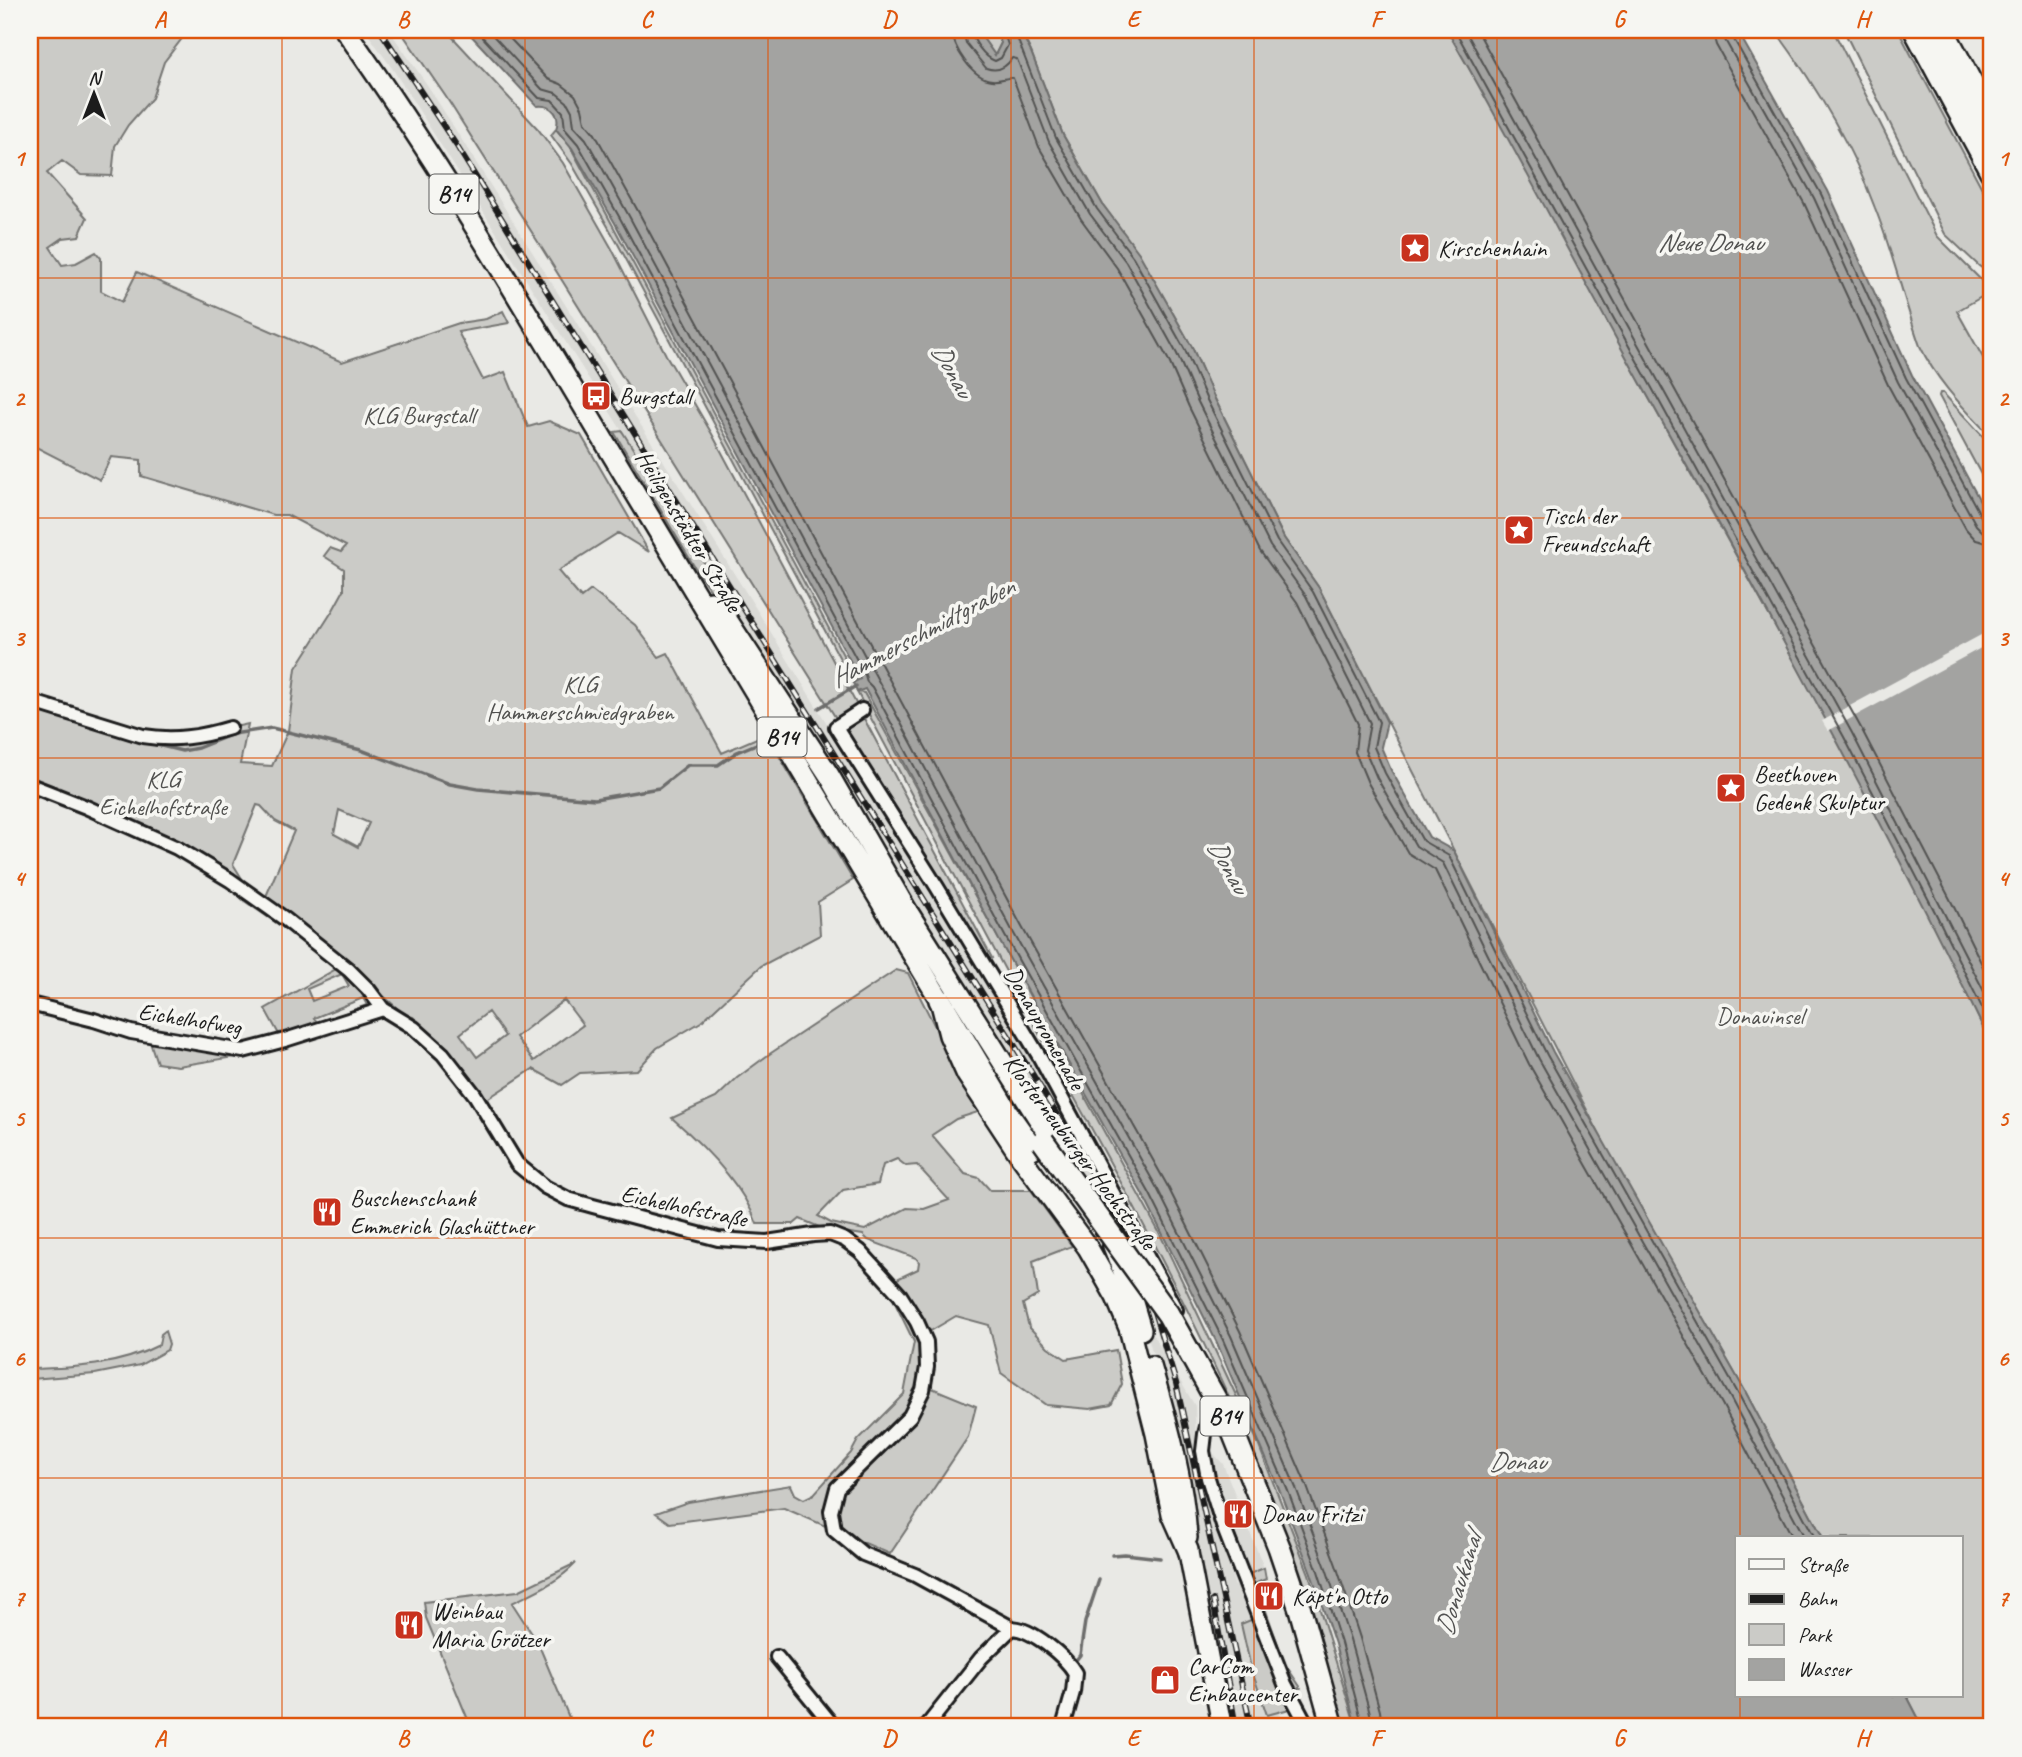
<svg xmlns="http://www.w3.org/2000/svg" width="2022" height="1757" font-family="Caveat,sans-serif">
  <style>
    .built { fill: #dadad6 }
    .green { fill: #cbcbc7; stroke: #747472; stroke-width: 2; fill-rule: evenodd }
    .water { fill: #a3a3a1; stroke: #6d6d6c; stroke-width: 2 }
    .pier { fill: #e9e9e5 }
    .lines { fill: none; stroke-linecap: round; stroke-linejoin: round }
    .shore { stroke: #525251; stroke-width: 2 }
    .stream { stroke: #6d6d6c; stroke-width: 3.5 }
    .minor-casing { stroke: #1c1c1c; stroke-width: 18 }
    .secondary-casing { stroke: #1c1c1c; stroke-width: 23 }
    .primary-casing { stroke: #1c1c1c; stroke-width: 24 }
    .trunk-casing { stroke: #1c1c1c; stroke-width: 26 }
    .motorway-casing { stroke: #1c1c1c; stroke-width: 28 }
    .minor { stroke: #f6f6f2; stroke-width: 12 }
    .secondary { stroke: #f6f6f2; stroke-width: 18 }
    .primary { stroke: #f6f6f2; stroke-width: 19 }
    .trunk { stroke: #f6f6f2; stroke-width: 21 }
    .motorway { stroke: #f6f6f2; stroke-width: 23 }
    .rail-casing { stroke: #1c1c1c; stroke-width: 6 }
    .rail { stroke: #f6f6f2; stroke-width: 3.5; stroke-dasharray: 10; stroke-linecap: butt }
    .trunk-bridge-casing { stroke: #1c1c1c; stroke-width: 26; stroke-linecap: butt }
    .trunk-bridge { stroke: #f6f6f2; stroke-width: 21 }
    .grid { fill: none; stroke: #de560d; stroke-width: 2; stroke-opacity: 0.55 }
    .labels { text-anchor: middle; stroke-width: 7; stroke-linejoin: round; paint-order: stroke }
    .shield { fill: #f6f6f2; stroke: #5d5d5c; stroke-width: 2 }
    .shield-label { font-size: 23px; font-weight: bold; fill: #1c1c1c }
    .poi-label { font-size: 24px; fill: #1c1c1c; stroke: #f6f6f2; text-anchor: start }
    .park-label { font-size: 24px; fill: #51514f; stroke: #f6f6f2 }
    .street-label { font-size: 24px; fill: #1c1c1c; stroke: #f6f6f2 }
    .water-label { font-size: 26px; font-style: italic; fill: #525251; stroke: #f6f6f2 }
    .neatline { fill: none; stroke: #de560d; stroke-width: 2.5 }
    .grid-label { font-size: 23px; text-anchor: middle; font-weight: bold; fill: #de560d }
  </style>
  <rect width="100%" height="100%" fill="#e9e9e5"/>
  <filter id="ink" filterUnits="userSpaceOnUse"><feTurbulence type="fractalNoise" baseFrequency=".0143" numOctaves="2"/><feDisplacementMap in="SourceGraphic" scale="14" xChannelSelector="R" yChannelSelector="G"/><feConvolveMatrix kernelMatrix="1 2 1 2 8 2 1 2 1" color-interpolation-filters="sRGB"/></filter>
  <g filter="url(#ink)">
    <path class="built" d="M 365,30 L 389,30 L 428,86 L 767,626 L 1050,1087 L 1111,1198 L 1145,1266 L 1084,1182 L 821,751 L 622,431 L 394,71 Z
      M 1142,1316 L 1195,1406 L 1196,1452 L 1209,1504 L 1235,1586 L 1242,1584 L 1253,1619 L 1241,1624 L 1267,1715 L 1280,1713 L 1283,1727 L 1232,1727 L 1177,1438 Z
      M 1214,1454 L 1223,1464 L 1264,1568 L 1249,1574 L 1233,1523 L 1229,1524 L 1225,1520 L 1208,1456 Z"/>
    <path class="green" d="M 30,30 L 221,30 L 221,33 L 184,36 L 164,62 L 152,98 L 128,125 L 115,146 L 112,176 L 81,175 L 62,161 L 47,173 L 87,218 L 79,236 L 63,238 L 50,247 L 62,265 L 76,263 L 96,252 L 101,258 L 101,291 L 122,302 L 137,272 L 342,362 L 459,323 L 486,319 L 503,311 L 509,323 L 458,332 L 483,380 L 505,372 L 528,427 L 549,421 L 581,435 L 649,552 L 618,533 L 558,571 L 581,598 L 591,590 L 635,625 L 659,657 L 668,653 L 722,753 L 766,734 L 853,880 L 818,902 L 820,935 L 761,966 L 701,1022 L 657,1048 L 637,1070 L 580,1073 L 562,1085 L 533,1069 L 484,1101 L 462,1069 L 413,1017 L 406,1016 L 351,967 L 314,949 L 243,900 L 204,861 L 54,787 L 36,781 L 30,782 L 30,701 L 143,736 L 230,728 L 248,724 L 240,764 L 272,766 L 288,731 L 296,668 L 333,610 L 344,590 L 344,569 L 324,556 L 330,548 L 341,552 L 346,546 L 287,515 L 273,515 L 141,476 L 141,460 L 111,457 L 100,480 L 30,444 ZM 257,805 L 261,806 L 275,821 L 294,831 L 264,901 L 251,893 L 233,864 ZM 339,810 L 369,823 L 358,847 L 334,834 ZM 564,1000 L 583,1025 L 534,1061 L 516,1037 ZM 488,1012 L 505,1036 L 477,1057 L 460,1034 Z
      M 400,30 L 446,30 L 538,129 L 563,163 L 612,249 L 666,355 L 712,434 L 992,958 L 990,959 L 986,958 L 538,242 L 446,97 Z
      M 977,30 L 995,30 L 1001,43 L 995,56 Z
      M 1020,30 L 1447,30 L 1495,113 L 1644,389 L 1838,740 L 1929,915 L 1992,1046 L 1992,1727 L 1923,1727 L 1907,1696 L 1961,1696 L 1961,1538 L 1823,1538 L 1745,1391 L 1607,1149 L 1319,588 L 1284,538 L 1213,395 L 1192,347 L 1139,254 L 1103,205 L 1063,135 L 1031,52 Z
      M 1775,30 L 1833,30 L 1937,236 L 1982,281 L 1990,292 L 1957,311 L 1986,363 L 1992,361 L 1992,438 C 1965,409 1937,382 1920,346 C 1904,301 1893,253 1875,208 C 1852,146 1814,83 1775,30 Z
      M 1848,30 L 1898,30 L 1992,207 L 1992,275 L 1979,266 L 1945,234 L 1847,37 Z
      M 556,129 L 571,148 L 612,224 L 857,681 L 853,683 L 618,244 L 572,164 L 551,135 Z
      M 1940,393 L 1943,393 L 1992,446 L 1992,495 L 1939,396 Z
      M 622,431 L 748,633 L 744,635 L 700,576 L 614,432 Z
      M 857,692 L 864,693 L 1159,1232 L 1212,1344 L 1255,1436 L 1309,1574 L 1356,1727 L 1343,1727 C 1335,1694 1327,1660 1317,1627 C 1253,1415 1142,1220 1036,1028 C 976,916 916,804 857,692 Z
      M 338,968 L 353,979 L 373,1004 L 370,1010 L 281,1038 L 265,1009 ZM 342,974 L 349,986 L 312,1001 L 307,989 ZM 363,998 L 367,1005 L 318,1023 L 314,1018 Z
      M 896,970 L 908,973 L 978,1112 L 956,1119 L 932,1135 L 965,1174 L 979,1178 L 990,1190 L 1031,1190 L 1072,1246 L 1033,1261 L 1038,1295 L 1023,1304 L 1029,1327 L 1048,1347 L 1066,1359 L 1116,1350 L 1122,1384 L 1111,1405 L 1090,1409 L 1046,1405 L 1001,1373 L 989,1325 L 956,1316 L 929,1332 L 932,1388 L 976,1406 L 968,1437 L 890,1554 L 784,1508 L 670,1523 L 656,1513 L 688,1502 L 791,1485 L 795,1494 L 804,1499 L 814,1494 L 851,1453 L 858,1440 L 904,1394 L 914,1342 L 893,1299 L 906,1300 L 895,1280 L 918,1269 L 919,1262 L 916,1258 L 868,1240 L 863,1235 L 824,1229 L 800,1219 L 794,1224 L 757,1224 C 743,1185 703,1145 672,1118 L 716,1098 L 737,1078 L 768,1055 ZM 897,1159 L 906,1166 L 917,1165 L 949,1200 L 924,1209 L 907,1208 L 865,1230 L 831,1223 L 818,1216 L 843,1190 L 878,1184 L 883,1165 Z
      M 149,1039 L 246,1055 L 178,1066 L 157,1063 Z
      M 165,1331 L 169,1344 L 167,1350 L 140,1365 L 95,1374 L 31,1379 L 30,1382 L 30,1369 C 74,1368 119,1366 159,1345 L 161,1334 Z
      M 576,1563 C 557,1583 536,1591 512,1603 L 538,1643 L 573,1727 L 471,1727 L 426,1618 L 424,1602 L 518,1591 Z
      M 1264,1568 L 1266,1579 L 1256,1583 L 1285,1664 L 1301,1688 L 1295,1688 L 1289,1682 L 1259,1609 L 1249,1574 Z
      M 1253,1619 L 1293,1708 L 1267,1715 L 1251,1668 L 1241,1624 Z"/>
    <path class="water" d="M 466,30 L 977,30 L 995,55 L 1001,43 L 995,30 L 1020,30 L 1031,52 L 1063,135 L 1103,205 L 1139,253 L 1192,347 L 1213,395 L 1284,538 L 1319,588 L 1387,722 L 1381,747 L 1391,770 L 1429,837 L 1454,851 L 1553,1052 L 1745,1391 L 1823,1538 L 1737,1538 L 1737,1696 L 1907,1696 L 1923,1727 L 1356,1727 L 1335,1644 L 1311,1573 L 1281,1494 L 1217,1343 L 1144,1197 L 999,940 L 865,689 L 857,692 L 853,683 L 860,679 L 615,223 L 572,148 L 556,129 C 561,115 552,104 537,106 Z
      M 1447,30 L 1737,30 L 1828,191 L 1912,375 L 1992,523 L 1992,1046 C 1885,824 1766,607 1645,391 C 1578,271 1516,149 1447,30 Z"/>
    <path class="pier" d="M 1992,629 L 1992,642 L 1859,714 L 1828,731 L 1822,721 Z"/>
    <g class="lines">
      <path class="shore" d="M 476,30 L 539,98 L 552,100 L 563,112 L 565,129 L 578,144 L 621,220 L 865,675 L 867,682 L 872,687 L 1005,936 L 1150,1194 L 1223,1340 L 1288,1491 L 1318,1571 L 1341,1643 L 1363,1727
        M 488,30 L 542,89 L 556,93 L 567,102 L 572,111 L 574,126 L 586,139 L 629,216 L 1013,932 L 1158,1190 L 1231,1336 L 1296,1488 L 1326,1568 L 1350,1640 L 1370,1713 L 1371,1727
        M 502,30 L 548,79 L 561,84 L 575,95 L 582,108 L 585,122 L 595,134 L 638,211 L 1022,927 L 1167,1185 L 1240,1331 L 1306,1484 L 1336,1565 L 1360,1638 L 1380,1711 L 1382,1727
        M 952,30 C 953,48 972,78 992,80 C 1000,81 1006,77 1013,78 L 1039,147 L 1081,219 L 1117,268 L 1168,359 L 1189,407 L 1260,551 L 1297,602 L 1358,724 L 1355,752 L 1368,783 L 1408,853 L 1435,870 L 1529,1064 L 1722,1404 L 1793,1538
        M 963,30 L 966,43 L 986,68 C 998,72 1006,68 1012,58 L 1017,59 L 1049,142 L 1090,214 L 1126,262 L 1177,354 L 1198,402 L 1270,546 L 1306,596 L 1370,723 L 1365,750 L 1377,778 L 1416,846 L 1443,863 L 1539,1059 L 1731,1399 L 1805,1538
        M 971,30 C 973,41 984,57 995,61 L 1001,58 L 1008,45 L 1003,30
        M 1014,30 L 1056,138 L 1097,209 L 1133,257 L 1185,350 L 1206,398 L 1277,541 L 1313,592 L 1379,722 L 1374,747 L 1385,773 L 1423,841 L 1449,856 L 1547,1055 L 1739,1395 L 1815,1538
        M 1455,30 L 1844,737 L 1935,912 L 1992,1028
        M 1465,30 L 1852,733 L 1992,1007
        M 1477,30 L 1861,728 L 1952,903 L 1992,985
        M 1712,30 L 1716,45 L 1804,203 L 1889,387 L 1966,529 L 1976,540 L 1992,544
        M 1722,30 L 1725,40 L 1814,198 L 1898,382 L 1976,525 L 1983,532 L 1992,533
        M 1731,30 L 1732,36 L 1821,194 L 1906,378 L 1983,520 L 1992,524"/>
      <path class="stream" d="M 819,708 L 856,686
        M 149,743 L 182,751 L 198,748 L 233,734 L 272,728 L 361,750 L 450,784 L 478,789 L 595,799 L 659,788 L 688,765 L 718,765 L 737,752 L 768,739
        M 1112,1555 L 1125,1554 L 1160,1558
        M 1073,1664 L 1080,1655 L 1085,1622 L 1099,1580"/>
      <g class="minor-casing">
        <path id="minor" d="M 30,701 L 143,736 C 174,741 200,737 230,728
          M 862,710 L 836,727 L 937,887 L 1039,1056 L 1176,1310
          M 30,785 L 86,807 L 177,848 L 230,880 L 285,919 L 349,970 L 368,989 L 383,1009 L 414,1028 L 443,1054 L 475,1095 L 517,1164 L 545,1187 L 568,1199 L 593,1206 L 718,1239 L 767,1242 L 813,1235 L 830,1234 L 845,1240 L 860,1251 L 900,1295 L 917,1322 L 926,1342 L 927,1367 L 923,1390 L 910,1416 L 837,1488 L 831,1511 L 834,1530 L 863,1554 L 915,1575 L 1012,1628 C 1032,1629 1065,1656 1075,1673 L 1073,1692 L 1063,1727
          M 30,1004 L 94,1020 L 131,1032 L 243,1051 L 285,1040 L 383,1009
          M 1215,1396 L 1205,1434 L 1203,1451 L 1208,1478 L 1223,1526 L 1285,1684 L 1308,1727
          M 777,1657 L 834,1727
          M 926,1727 L 981,1658 L 1012,1628"/>
      </g>
      <g class="secondary-casing">
        <path id="secondary" d="M 1188,1550 L 1222,1727"/>
      </g>
      <g class="primary-casing">
        <path id="primary" d="M 345,30 C 441,165 525,309 610,451 C 720,634 830,817 940,1000 L 949,1035 L 967,1075 L 1021,1157 L 1088,1248 L 1116,1297 L 1129,1328 L 1156,1434 L 1172,1514 L 1188,1550
          M 711,602 L 728,621 L 829,775 L 906,909 L 1060,1153
          M 1113,1246 L 1125,1276 L 1141,1330
          M 1151,1366 C 1167,1421 1184,1480 1187,1538"/>
      </g>
      <g class="trunk-casing">
        <path id="trunk" d="M 940,1000 L 1008,1114 L 1032,1148"/>
      </g>
      <g class="motorway-casing">
        <path id="motorway" d="M 1916,30 L 1992,171
          M 1942,30 L 1992,124"/>
      </g>
      <use href="#minor" class="minor"/>
      <use href="#secondary" class="secondary"/>
      <use href="#primary" class="primary"/>
      <use href="#trunk" class="trunk"/>
      <use href="#motorway" class="motorway"/>
      <g class="rail-casing">
        <path id="rail" d="M 380,30 L 456,145 L 1033,1075 L 1086,1163 L 1114,1217 L 1147,1289 L 1176,1383 L 1251,1727
          M 1213,1600 L 1236,1727"/>
      </g>
      <use href="#rail" class="rail"/>
      <g class="trunk-bridge-casing">
        <path id="trunk-bridge" d="M 1043,1141 L 1168,1314 L 1231,1427 L 1279,1547 L 1300,1609 L 1333,1727"/>
      </g>
      <use href="#trunk-bridge" class="trunk-bridge"/>
    </g>
  </g>
  <path class="grid" d="M 282,30 L 282,1727M 525,30 L 525,1727M 768,30 L 768,1727M 1011,30 L 1011,1727M 1254,30 L 1254,1727M 1497,30 L 1497,1727M 1740,30 L 1740,1538M 30,278 L 1992,278M 30,518 L 1992,518M 30,758 L 1992,758M 30,998 L 1992,998M 30,1238 L 1992,1238M 30,1478 L 1992,1478M 1740,1696 L 1740,1727"/>
  <defs>
    <g id="sight-square" transform="scale(1.575)"><rect x="-9" y="-9" width="18" height="18" rx="4" fill="#c8321e" stroke="#f6f6f2"/><path d="M0-6L1.8-2.2L6-1.7L2.9 1.2L3.7 5.4L0 3.3L-3.7 5.4L-2.9 1.2L-6-1.7L-1.8-2.2Z" fill="#fff"/></g>
    <g id="bus-square" transform="scale(1.575)"><rect x="-9" y="-9" width="18" height="18" rx="4" fill="#c8321e" stroke="#f6f6f2"/><path d="M-5-6H5V4H4V6H2V4H-2V6H-4V4H-5ZM-3.5-4V0h7V-4ZM-3.5 1.2v1.5H-2V1.2ZM2 1.2v1.5H3.5V1.2Z" fill="#fff"/></g>
    <g id="restaurant-square" transform="scale(1.575)"><rect x="-9" y="-9" width="18" height="18" rx="4" fill="#c8321e" stroke="#f6f6f2"/><path d="M-5-6h1v4h1v-4h1v4h1v-4h1v5L-1.5 .5V6h-2V.5L-5-1ZM5-6V6H3V1.5H1.5Q1.5-4 5-6Z" fill="#fff"/></g>
    <g id="shop-square" transform="scale(1.575)"><rect x="-9" y="-9" width="18" height="18" rx="4" fill="#c8321e" stroke="#f6f6f2"/><path d="M-5-2.5h2.3a2.7 3.5 0 0 1 5.4 0H5L5.5 6h-11ZM-1.5-2.5h3a1.5 2.3 0 0 0-3 0Z" fill="#fff"/></g>
  </defs>
  <g fill-rule="evenodd">
    <use href="#sight-square" x="1415" y="248"/>
    <use href="#bus-square" x="596" y="396"/>
    <use href="#sight-square" x="1519" y="530"/>
    <use href="#sight-square" x="1731" y="788"/>
    <use href="#restaurant-square" x="327" y="1212"/>
    <use href="#restaurant-square" x="1238" y="1514"/>
    <use href="#restaurant-square" x="1269" y="1596"/>
    <use href="#restaurant-square" x="409" y="1625"/>
    <use href="#shop-square" x="1165" y="1680"/>
  </g>
  <g class="labels">
    <g class="shield">
      <rect x="429.5" y="174.5" width="49" height="39" rx="5"/>
      <rect x="757.5" y="717.5" width="49" height="39" rx="5"/>
      <rect x="1200.5" y="1396.5" width="49" height="39" rx="5"/>
    </g>
    <g class="shield-label">
      <text x="454" y="202">B14</text>
      <text x="782" y="745">B14</text>
      <text x="1225" y="1424">B14</text>
    </g>
    <g class="poi-label">
      <text x="1438" y="256">Kirschenhain</text>
      <text x="619" y="404">Burgstall</text>
      <text x="1542" y="524">Tisch der<tspan x="1542" dy="28">Freundschaft</tspan></text>
      <text x="1754" y="782">Beethoven<tspan x="1754" dy="28">Gedenk Skulptur</tspan></text>
      <text x="350" y="1206">Buschenschank<tspan x="350" dy="28">Emmerich Glashüttner</tspan></text>
      <text x="1261" y="1522">Donau Fritzi</text>
      <text x="1292" y="1604">Käpt'n Otto</text>
      <text x="432" y="1619">Weinbau<tspan x="432" dy="28">Maria Grötzer</tspan></text>
      <text x="1188" y="1674">CarCom<tspan x="1188" dy="28">Einbaucenter</tspan></text>
    </g>
    <g class="park-label">
      <text x="419" y="423">KLG Burgstall</text>
      <text x="580" y="692">KLG<tspan x="580" dy="28">Hammerschmiedgraben</tspan></text>
      <text x="163" y="787">KLG<tspan x="163" dy="28">Eichelhofstraße</tspan></text>
      <text x="1760" y="1024">Donauinsel</text>
    </g>
    <g class="street-label">
      <text transform="translate(689 531) rotate(59)" y="8">Heiligenstädter Straße</text>
      <text transform="translate(190 1019) rotate(9)" y="8">Eichelhofweg</text>
      <text transform="translate(1045 1028) rotate(60)" y="8">Donaupromenade</text>
      <text transform="translate(1080 1152) rotate(53)" y="8">Klosterneuburger Hochstraße</text>
      <text transform="translate(684 1206) rotate(12)" y="8">Eichelhofstraße</text>
    </g>
    <g class="water-label">
      <text x="1710" y="251">Neue Donau</text>
      <text transform="translate(953 370) rotate(61)" y="9">Donau</text>
      <text transform="translate(922 632) rotate(-28)" y="9">Hammerschmidtgraben</text>
      <text transform="translate(1229 866) rotate(61)" y="9">Donau</text>
      <text x="1517" y="1470">Donau</text>
      <text transform="translate(1458 1584) rotate(-73)" y="9">Donaukanal</text>
    </g>
  </g>
  <rect width="2022" height="1757" fill="none" stroke="#f6f6f2" stroke-width="77"/>
  <rect x="1735" y="1536" width="228" height="161" fill="#f6f6f2" stroke="#9f9f9c" stroke-width="2"/>
  <rect x="1749" y="1559" width="35" height="10" fill="#f6f6f2" stroke="#9f9f9c" stroke-width="2"/>
  <text x="1798" y="1572" font-size="21" fill="#1c1c1c">Straße</text>
  <rect x="1749" y="1594" width="35" height="10" fill="#1c1c1c" stroke="#9f9f9c" stroke-width="2"/>
  <text x="1798" y="1606" font-size="21" fill="#1c1c1c">Bahn</text>
  <rect x="1749" y="1624" width="35" height="21" fill="#cbcbc7" stroke="#9f9f9c" stroke-width="2"/>
  <text x="1798" y="1642" font-size="21" fill="#1c1c1c">Park</text>
  <rect x="1749" y="1659" width="35" height="21" fill="#a3a3a1" stroke="#9f9f9c" stroke-width="2"/>
  <text x="1798" y="1676" font-size="21" fill="#1c1c1c">Wasser</text>
  <g transform="translate(94 94)" stroke="#f6f6f2" stroke-width="5" paint-order="stroke">
  <path d="M0-5L12 26L0 18L-12 26Z" fill="#1c1c1c"/>
  <text y="-10" font-size="19" font-weight="bold" text-anchor="middle" fill="#1c1c1c">N</text>
  </g>
  <rect x="38" y="38" width="1945" height="1680" class="neatline"/>
  <g class="grid-label">
    <text x="160" y="27">A</text>
    <text x="403" y="27">B</text>
    <text x="646" y="27">C</text>
    <text x="889" y="27">D</text>
    <text x="1133" y="27">E</text>
    <text x="1376" y="27">F</text>
    <text x="1619" y="27">G</text>
    <text x="1862" y="27">H</text>
    <text x="19" y="166">1</text>
    <text x="2003" y="166">1</text>
    <text x="19" y="406">2</text>
    <text x="2003" y="406">2</text>
    <text x="19" y="646">3</text>
    <text x="2003" y="646">3</text>
    <text x="19" y="886">4</text>
    <text x="2003" y="886">4</text>
    <text x="19" y="1126">5</text>
    <text x="2003" y="1126">5</text>
    <text x="19" y="1366">6</text>
    <text x="2003" y="1366">6</text>
    <text x="19" y="1606">7</text>
    <text x="2003" y="1606">7</text>
    <text x="160" y="1746">A</text>
    <text x="403" y="1746">B</text>
    <text x="646" y="1746">C</text>
    <text x="889" y="1746">D</text>
    <text x="1133" y="1746">E</text>
    <text x="1376" y="1746">F</text>
    <text x="1619" y="1746">G</text>
    <text x="1862" y="1746">H</text>
  </g>
</svg>
